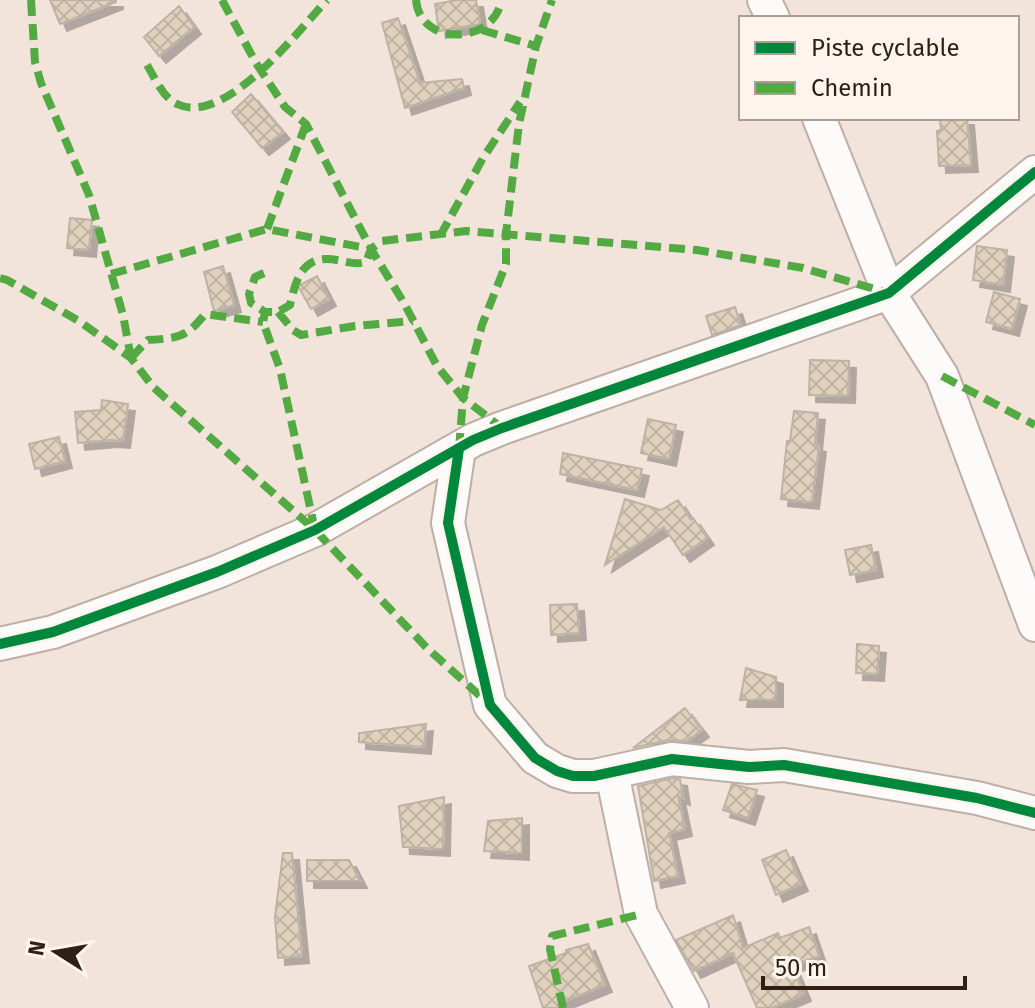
<svg xmlns="http://www.w3.org/2000/svg" width="1035" height="1008" font-family="'Fira Sans',sans-serif">
  <style>
    .building { fill: url(#building-cross-hatch); stroke: #bdb2a6; stroke-width: 2; filter: url(#shadow) }
    .lines { fill: none; stroke-linecap: round; stroke-linejoin: round }
    .minor-casing { stroke: #bdafa5; stroke-width: 36 }
    .minor { stroke: #fdfbf9; stroke-width: 32 }
    .quiet { stroke: #54aa42; stroke-width: 8; stroke-dasharray: 16 8; stroke-linecap: butt }
    .cycleway-casing { stroke: #fcf4ed; stroke-width: 15 }
    .cycleway { stroke: #00873e; stroke-width: 10 }
  </style>
  <defs>
    <pattern id="building-cross-hatch" width="8" height="8" patternUnits="userSpaceOnUse" patternTransform="scale(2)"><rect width="8" height="8" fill="#e0d1bd"/><path d="M0 0l8 8M0 8l8-8" fill="none" stroke="#c0b3a2"/></pattern>
    <filter id="shadow"><feDropShadow dx="7" dy="7" stdDeviation="0" flood-color="#0004"/></filter>
  </defs>
  <rect width="100%" height="100%" fill="#f2e4da"/>
  <path class="building" d="M 50,0 L 116,0 L 116,2 L 60,24 Z
    M 457,0 L 476,0 L 480,24 L 439,31 L 435,4 Z
    M 179,6 L 194,27 L 159,56 L 144,37 Z
    M 398,18 L 420,83 L 462,79 L 464,88 L 405,108 L 382,23 Z
    M 251,94 L 283,132 L 262,148 L 232,112 Z
    M 940,118 L 967,118 L 971,165 L 939,166 L 937,131 L 941,130 Z
    M 70,218 L 92,220 L 89,250 L 67,248 Z
    M 977,246 L 1007,250 L 1003,285 L 973,280 Z
    M 223,266 L 234,305 L 214,311 L 204,272 Z
    M 317,276 L 329,299 L 311,309 L 298,286 Z
    M 994,292 L 1020,299 L 1012,329 L 986,322 Z
    M 735,307 L 741,325 L 712,335 L 706,316 Z
    M 810,360 L 849,361 L 848,396 L 809,395 Z
    M 102,400 L 128,404 L 123,441 L 111,440 L 78,443 L 75,412 L 101,410 Z
    M 794,411 L 818,413 L 815,444 L 819,445 L 812,502 L 781,499 L 787,441 L 790,441 Z
    M 648,419 L 676,425 L 669,459 L 641,453 Z
    M 59,437 L 65,461 L 35,469 L 29,444 Z
    M 563,453 L 642,469 L 637,490 L 560,474 Z
    M 625,499 L 661,510 L 678,500 L 691,520 L 693,518 L 707,538 L 683,555 L 664,527 L 605,565 Z
    M 871,545 L 876,570 L 850,575 L 845,550 Z
    M 577,604 L 579,633 L 551,635 L 550,605 Z
    M 857,644 L 879,646 L 877,674 L 856,673 Z
    M 746,668 L 776,677 L 776,700 L 740,700 Z
    M 685,708 L 702,730 L 687,741 L 668,740 L 633,748 Z
    M 426,724 L 424,747 L 359,742 L 359,733 Z
    M 673,778 L 680,779 L 683,798 L 678,796 L 685,829 L 669,833 L 678,876 L 654,881 L 638,786 Z
    M 732,784 L 757,790 L 748,818 L 723,810 Z
    M 444,797 L 443,849 L 403,847 L 399,806 Z
    M 522,818 L 522,853 L 484,851 L 488,821 Z
    M 786,850 L 801,884 L 776,895 L 762,860 Z
    M 283,853 L 292,853 L 302,956 L 278,958 L 275,917 Z
    M 307,860 L 349,860 L 360,881 L 307,881 Z
    M 733,915 L 743,948 L 778,933 L 780,938 L 809,927 L 819,956 L 792,965 L 804,994 L 771,1008 L 757,1008 L 733,953 L 694,971 L 676,940 Z
    M 588,944 L 605,985 L 560,1003 L 559,1008 L 543,1008 L 529,966 L 566,953 L 566,950 Z"/>
  <g class="lines">
    <g class="minor-casing">
      <path id="minor" d="M 764,0 L 773,18
        M 819,118 L 889,293 L 942,376 L 1035,625
        M 459,449 L 448,523 L 490,705 L 535,758 L 557,771 L 573,776 L 594,776 L 672,759 L 749,767 L 784,765 L 977,798 L 1035,813
        M 0,644 L 53,632 L 217,572 L 315,530 L 473,440 L 502,428 L 889,293 L 1035,172
        M 612,773 L 641,914 L 692,1008"/>
    </g>
    <use href="#minor" class="minor"/>
    <path class="quiet" d="M 31,0 L 35,62 L 41,83 L 89,195 L 123,315 L 131,358
      M 222,0 L 256,63 L 285,107 L 306,124 L 371,249 L 404,303 L 437,366 L 463,398 L 502,428
      M 416,0 C 420,45 487,45 500,6
      M 482,30 L 536,46
      M 147,65 C 155,78 163,98 177,104 C 225,127 298,31 327,0
      M 267,229 L 306,124
      M 440,236 L 483,158 L 520,102
      M 264,273 L 255,277 L 249,294 L 251,303 L 265,312
      M 111,274 L 267,229 L 371,249
      M 0,278 L 7,280 L 79,321 L 131,358 L 153,387 L 315,530 L 428,649 L 487,702
      M 278,312 L 293,330 L 301,335 L 355,326 L 413,321
      M 131,358 L 148,340 C 178,338 186,338 205,314 L 263,322
      M 942,376 L 1035,425
      M 459,449 L 463,398 L 482,325 L 506,264 L 506,234 L 519,124 L 536,46 L 552,0
      M 315,530 L 280,369 L 263,322 L 265,312 L 278,312 L 290,305 C 295,284 300,259 327,259 C 341,259 352,266 366,262 L 371,249 L 382,241 L 466,231 L 697,250 L 803,268 L 885,292
      M 563,1008 L 550,949 L 552,936 L 641,914"/>
    <g class="cycleway-casing">
      <path id="cycleway" d="M 459,449 L 448,523 L 490,705 L 535,758 L 557,771 L 573,776 L 594,776 L 672,759 L 749,767 L 784,765 L 977,798 L 1035,813
        M 0,644 L 53,632 L 217,572 L 315,530 L 473,440 L 502,428 L 889,293 L 1035,172"/>
    </g>
    <use href="#cycleway" class="cycleway"/>
  </g>
  <rect x="739" y="16" width="280" height="104" fill="#fcf4ed" stroke="#aa9f96" stroke-width="2"/>
  <rect x="755" y="42" width="40" height="12" fill="#00873e" stroke="#aa9f96" stroke-width="2"/>
  <text x="811" y="56" font-size="24" fill="#2f2013">Piste cyclable</text>
  <rect x="755" y="82" width="40" height="12" fill="#54aa42" stroke="#aa9f96" stroke-width="2"/>
  <text x="811" y="96" font-size="24" fill="#2f2013">Chemin</text>
  <g transform="translate(56 952) rotate(281)" stroke="#fcf4ed" stroke-width="6" paint-order="stroke">
  <path d="M0-6L14 30L0 20L-14 30Z" fill="#2f2013"/>
  <text y="-12" font-size="22" font-weight="bold" text-anchor="middle" fill="#2f2013">N</text>
  </g>
  <path d="M763 976v12h202v-12" fill="none" stroke="#2f2013" stroke-width="4"/>
  <text x="775" y="976" font-size="24" fill="#2f2013" stroke="#fcf4ed" stroke-width="6" paint-order="stroke">50 m</text>
</svg>
